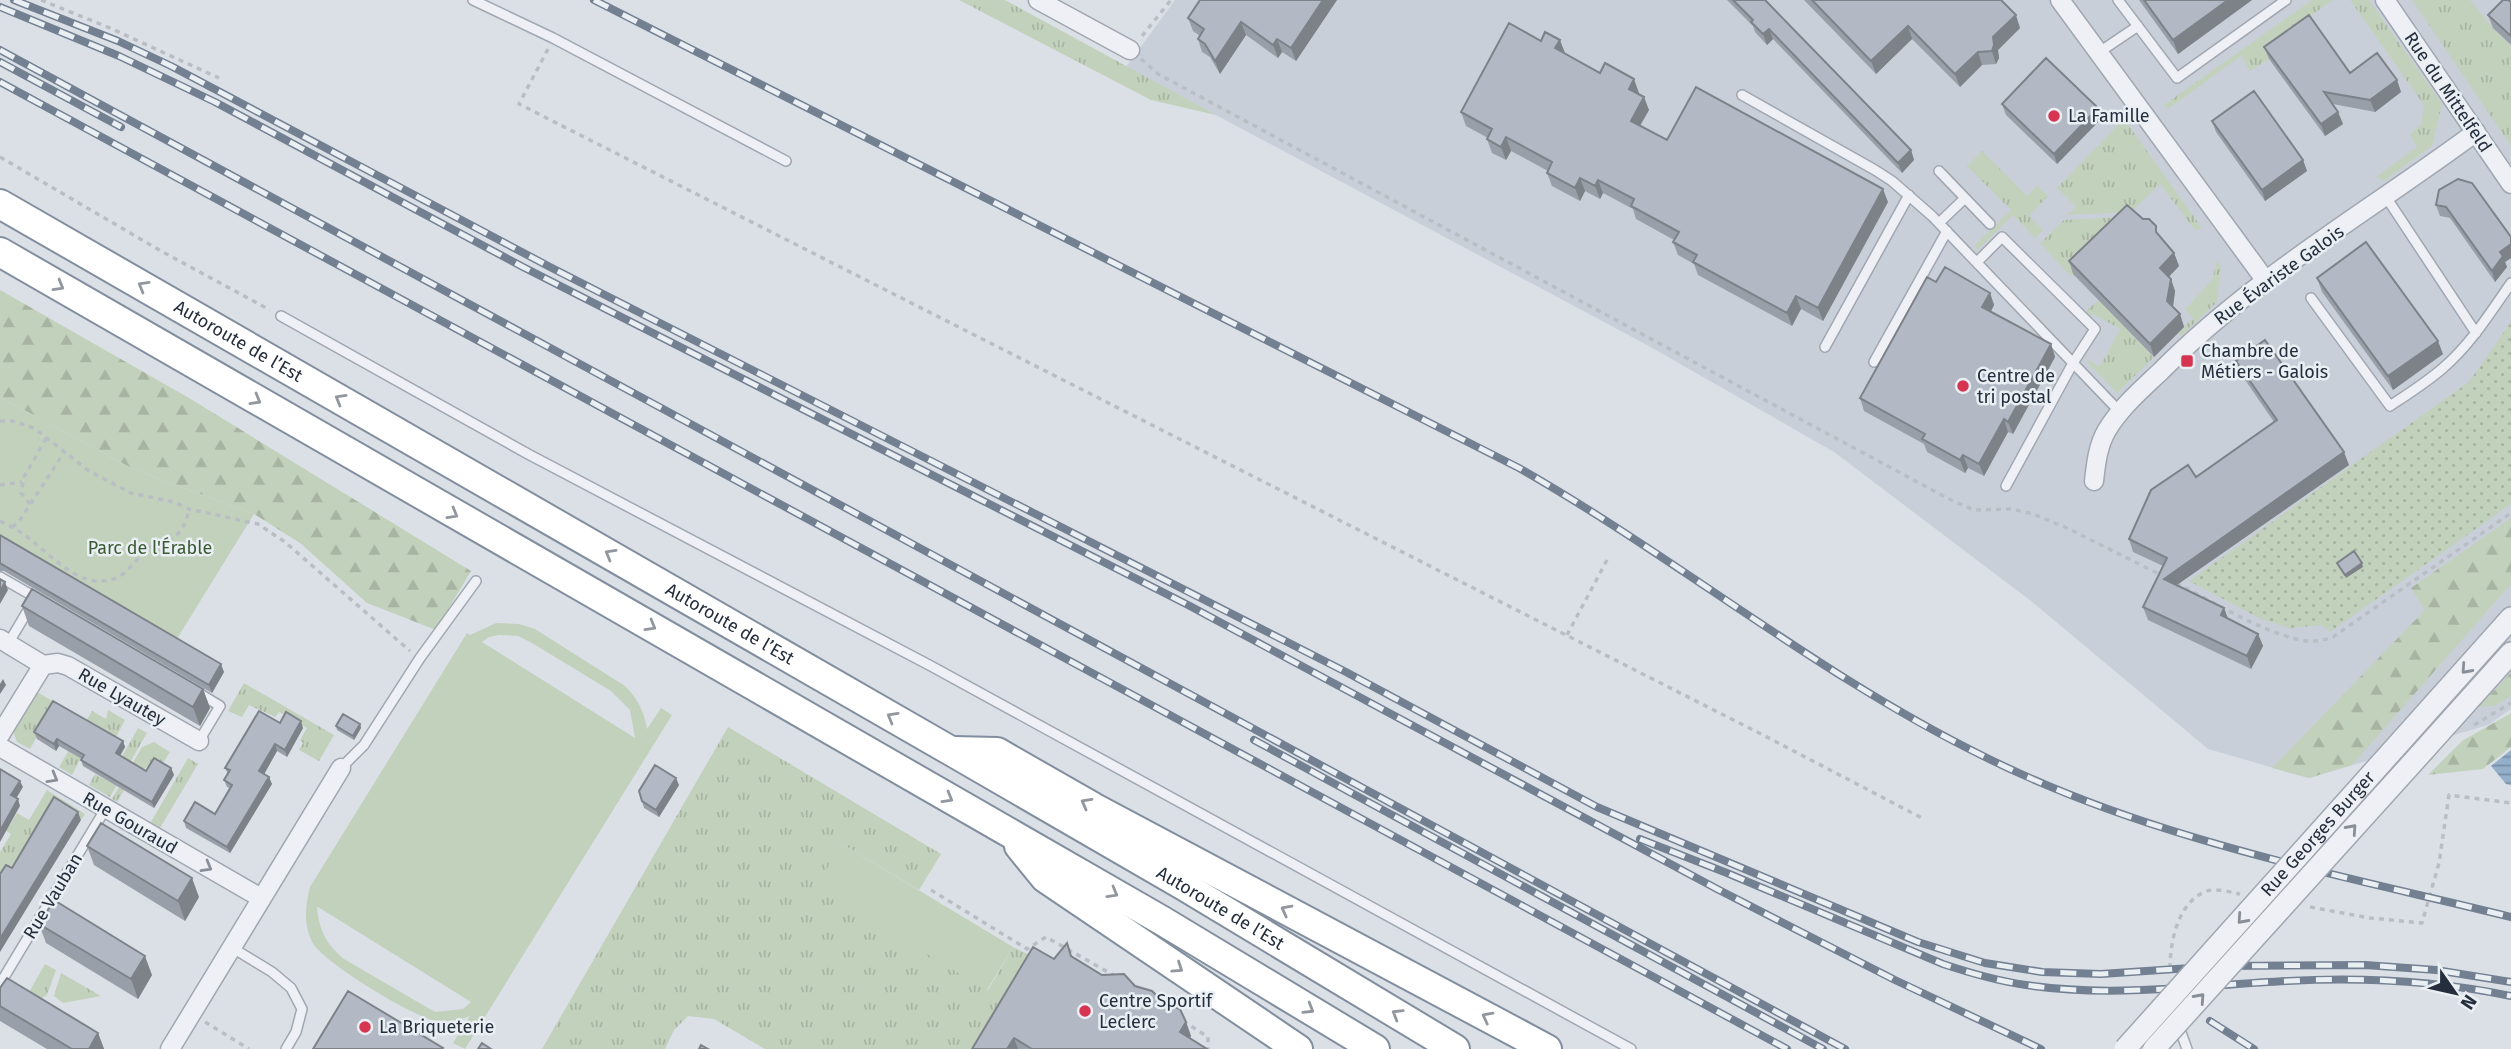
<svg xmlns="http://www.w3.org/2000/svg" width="2511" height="1049" font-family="'Fira Sans',sans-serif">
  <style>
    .built { fill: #c9cfd9 }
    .grass { fill: url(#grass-tufts) }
    .forest { fill: url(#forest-firs) }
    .park { fill: #c2d1bb; fill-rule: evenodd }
    .garden { fill: url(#garden-dots) }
    .water { fill: url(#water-rules) }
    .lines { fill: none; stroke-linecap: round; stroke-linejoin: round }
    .service-casing { stroke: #a0a7b1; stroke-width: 12 }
    .minor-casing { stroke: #a0a7b1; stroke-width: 21 }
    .tertiary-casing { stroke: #a0a7b1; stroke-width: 24 }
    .trunk-casing { stroke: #818e9e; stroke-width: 32 }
    .path { stroke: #b9bec5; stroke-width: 3.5; stroke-dasharray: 5 5; stroke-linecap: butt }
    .service { stroke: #eef0f5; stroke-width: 9 }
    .minor { stroke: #eef0f5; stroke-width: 18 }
    .tertiary { stroke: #eef0f5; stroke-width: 21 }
    .trunk { stroke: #fff; stroke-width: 28 }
    .rail-casing { stroke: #738091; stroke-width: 8 }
    .rail { stroke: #eaeff4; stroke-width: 5; stroke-dasharray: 16; stroke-linecap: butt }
    .tertiary-bridge-casing { stroke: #a0a7b1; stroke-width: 24; stroke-linecap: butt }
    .tertiary-bridge { stroke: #eef0f5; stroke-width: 21 }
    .wall { fill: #999fa9 }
    .shaded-wall { fill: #7d8289 }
    .building { fill: #b2b9c4; stroke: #7d8289; stroke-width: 2 }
    .oneway { stroke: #92969e }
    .oneway2 { stroke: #898f99 }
    .poi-dot { fill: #d63552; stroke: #eaeff4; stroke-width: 2.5 }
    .labels { text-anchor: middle; stroke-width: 5; stroke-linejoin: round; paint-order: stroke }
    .street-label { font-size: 18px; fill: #242e3d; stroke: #eaeff4 }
    .poi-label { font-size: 18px; fill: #242e3d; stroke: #eaeff4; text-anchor: start }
    .park-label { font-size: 18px; fill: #3a5a31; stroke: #eaeff4 }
  </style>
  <defs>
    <pattern id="grass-tufts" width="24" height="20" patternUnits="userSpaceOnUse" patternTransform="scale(1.75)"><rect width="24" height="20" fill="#c2d1bb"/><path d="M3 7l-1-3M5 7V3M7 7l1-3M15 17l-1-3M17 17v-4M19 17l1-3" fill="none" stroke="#a7b4a2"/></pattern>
    <pattern id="forest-firs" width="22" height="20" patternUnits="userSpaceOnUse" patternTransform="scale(1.75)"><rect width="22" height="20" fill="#c2d1bb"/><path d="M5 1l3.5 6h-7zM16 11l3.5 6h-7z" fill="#a7b4a2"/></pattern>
    <pattern id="garden-dots" width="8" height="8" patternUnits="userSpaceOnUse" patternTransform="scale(1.75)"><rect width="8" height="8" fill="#c2d1bb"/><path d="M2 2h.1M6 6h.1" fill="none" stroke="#a7b4a2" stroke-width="1.8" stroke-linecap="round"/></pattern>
    <pattern id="water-rules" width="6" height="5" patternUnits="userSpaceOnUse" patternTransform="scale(1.75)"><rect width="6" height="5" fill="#93afca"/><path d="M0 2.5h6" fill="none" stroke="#788fa5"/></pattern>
  </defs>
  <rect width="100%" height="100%" fill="#dbe0e7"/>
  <path class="built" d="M 1175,0 L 2511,0 L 2511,709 L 2488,725 L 2309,778 L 2208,749 L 2031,601 L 1834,452 L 1647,345 L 1126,67 Z"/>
  <path class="grass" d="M 959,0 L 1005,0 L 1216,115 L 1151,100 Z
    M 2312,0 L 2333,0 L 2305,20 L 2269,59 L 2250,71 L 2241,56 L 2168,109 L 2164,105 Z
    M 2350,0 L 2369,0 L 2442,104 L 2432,146 L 2384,181 L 2376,177 L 2417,147 L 2410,135 L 2421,124 L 2424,105 Z
    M 2412,0 L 2470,0 L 2493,28 L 2511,46 L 2511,146 Z
    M 2124,119 L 2202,228 L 2195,230 L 2160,184 L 2131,212 L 2067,215 L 2076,207 L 2057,188 Z
    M 1982,151 L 2027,196 L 2037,186 L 2048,196 L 2029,216 L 2043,230 L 2035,238 L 2013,215 L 1977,250 L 1974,246 L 2011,210 L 1967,166 Z
    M 2126,217 L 2129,220 L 2071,276 L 2040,243 L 2064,220 Z
    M 2217,261 L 2221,266 L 2217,302 L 2181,336 L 2178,333 L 2193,318 L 2185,309 L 2212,280 Z
    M 2099,300 L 2154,357 L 2117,393 L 2087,362 L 2088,360 L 2100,366 L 2120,329 L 2093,314 L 2090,317 L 2085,312 Z
    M 244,683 L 334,735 L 319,761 L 299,750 L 303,743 L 300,740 L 307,728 L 279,712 L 275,717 L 249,705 L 242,717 L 228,711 Z
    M 37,692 L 56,703 L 30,749 L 17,742 L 13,731 Z
    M 108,710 L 125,720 L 115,739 L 96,729 L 72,775 L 59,767 L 92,711 L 106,719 Z
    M 728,727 L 941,854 L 919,890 L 842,844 L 817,887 L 988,990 L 1013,947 L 1032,956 L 976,1049 L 765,1049 L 714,1019 L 688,1016 L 674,1030 L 665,1049 L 542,1049 Z
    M 138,728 L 147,733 L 110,797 L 89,785 L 95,774 L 108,781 Z
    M 154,742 L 170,752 L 161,766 L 151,768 L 147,766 L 143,771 L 137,768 L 117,802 L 112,799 L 142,747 Z
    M 188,758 L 198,764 L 160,828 L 151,822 Z
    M 47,790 L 85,814 L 82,819 L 57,804 L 18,869 L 11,865 L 0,883 L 0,852 L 11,834 L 0,827 L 10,825 L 17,813 L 29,820 Z
    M 45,964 L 56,970 L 47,995 L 32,1004 L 25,999 Z
    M 61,973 L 101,996 L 63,1003 L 54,996 Z"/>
  <path class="forest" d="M 0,290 L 189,398 L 471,571 L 436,630 L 367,603 L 300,543 L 254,514 L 133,469 L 0,397 Z
    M 2511,518 L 2511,584 L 2352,765 L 2309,778 L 2272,768 L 2425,610 L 2411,588 Z
    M 2511,673 L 2511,696 L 2495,706 L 2478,707 Z
    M 2511,713 L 2511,747 L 2483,769 L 2428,775 L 2462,741 Z"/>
  <path class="park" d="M 0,397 L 133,469 L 254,514 L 175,642 L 0,540 Z
    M 496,623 L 519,624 L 535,629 L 625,686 C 638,699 644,711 647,729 L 661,708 L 672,715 L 465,1049 L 453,1043 L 470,1016 C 460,1020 449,1022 438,1021 C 415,1019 327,964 314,945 C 303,927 305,907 310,887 L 467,633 L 470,635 ZM 499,635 L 518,636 L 532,643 L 611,691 L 630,710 L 635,738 L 482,642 L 489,637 ZM 317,907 L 318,907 L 471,1002 L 463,1009 L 435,1012 L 344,959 C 326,944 319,930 317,907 Z
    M 842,844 L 1013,947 L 987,990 L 816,887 Z"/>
  <path class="garden" d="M 2511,322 L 2511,504 L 2330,632 L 2322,625 L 2290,628 L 2261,619 L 2189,581 L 2469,382 Z"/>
  <path class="water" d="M 2511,750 L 2511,785 L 2506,784 L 2491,766 Z"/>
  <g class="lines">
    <g class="service-casing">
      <path id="service" d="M 473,0 L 553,38 L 786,161
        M 2118,0 L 2177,78 L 2286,0
        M 2098,53 L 2138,26
        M 1742,95 L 1875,170 L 1892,181 L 1932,216 L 2120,412
        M 1939,171 L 1990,224
        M 2386,197 L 2476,333
        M 1939,223 L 1965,198
        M 1977,262 L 2002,237 L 2095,329 L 2073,363 L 2006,486
        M 2311,298 L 2390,406 C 2408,394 2427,382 2443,368 C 2471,344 2490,313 2511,283
        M 281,316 L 528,454 L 931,666 L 1631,1049
        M 1825,347 L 1909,195
        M 1874,362 L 1947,231
        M 0,577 L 40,600
        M 8,644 L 31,605
        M 197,692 L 220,706 L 199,741
        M 341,768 L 364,745 L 420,658 L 476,581
        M 231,947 L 272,972 L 291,988 L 302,1009 L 296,1032 L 286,1049
        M 0,984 L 106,808
        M 2178,1024 L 2187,1049"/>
    </g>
    <g class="minor-casing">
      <path id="minor" d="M 1038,0 L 1130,50
        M 2060,0 L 2266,281
        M 2385,0 L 2511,184
        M 2094,481 C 2096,463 2098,445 2107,430 C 2121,407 2142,389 2161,371 C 2254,277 2371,210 2476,132
        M 0,639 L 43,665 L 0,735
        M 43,665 L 58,663 L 68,666 L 199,741
        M 0,747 L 261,898
        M 170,1049 L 341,768"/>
    </g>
    <g class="tertiary-casing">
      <path id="tertiary" d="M 2402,740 L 2511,618
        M 2424,750 L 2511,653"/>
    </g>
    <g class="trunk-casing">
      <g id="trunk">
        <path id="s1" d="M 0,204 L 951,751 L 1184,886 L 1455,1049"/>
        <path d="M 0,252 L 1161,920 L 1375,1049"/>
        <path d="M 953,751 L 997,752 L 1093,807 L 1547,1049"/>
        <path d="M 1019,846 L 1045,878 L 1298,1049"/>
      </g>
    </g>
    <path class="path" d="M 41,0 L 110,28 L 219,78
      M 1142,36 L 1171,0
      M 548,49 L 519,104 L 1765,736 L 1922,818
      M 1141,59 L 1158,74 L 1949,499 L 1974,510 L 2012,509 L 2033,514 L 2067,528 L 2163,576
      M 0,157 L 161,251 L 270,310
      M 0,421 L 12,421 L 34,428 L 89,471 L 131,493 L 174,502 L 189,509 L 258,524 L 285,542 L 410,651
      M 0,485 L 22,482
      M 30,504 L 21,493 L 24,477 L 47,437
      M 0,521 C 13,527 26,535 37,545 C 60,563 85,592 118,577 C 131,570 138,556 150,547 C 155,544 159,544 165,542 C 181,536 186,524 189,509
      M 12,527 L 18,523 L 65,451
      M 2176,583 C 2214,602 2254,628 2296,639 C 2309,643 2321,641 2333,637 L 2511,513
      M 1567,635 L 1607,560
      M 2474,725 L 2511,703
      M 931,890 L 1027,949 L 1046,937 L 1115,976
      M 2310,907 L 2370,918 L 2422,923 L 2439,863 L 2449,795 L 2511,803
      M 2170,968 C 2170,942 2178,901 2207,891 C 2217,888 2230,892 2240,894
      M 1183,1021 L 1208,1037 L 1208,1049
      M 205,1022 L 249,1049"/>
    <use href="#service" class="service"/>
    <use href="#minor" class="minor"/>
    <use href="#tertiary" class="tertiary"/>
    <use href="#trunk" class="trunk"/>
    <g class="rail-casing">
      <path id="rail" d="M 14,0 L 118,41 L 171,66 L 550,267 L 1346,672 L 1597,807 L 1918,942 L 1985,963 L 2042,972 L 2101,974 L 2221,966 L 2365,965 L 2436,970 L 2511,982
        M 594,0 L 1519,468 C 1677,558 1820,676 1983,756 C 2149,839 2332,873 2511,917
        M 0,7 L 119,56 L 215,102 L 523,267 L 1188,605 L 1719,890 L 1895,980 L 2041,1049
        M 0,50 L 1845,1049
        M 0,62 L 121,127
        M 0,82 L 1787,1049
        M 1254,740 L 1823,1049
        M 1640,839 L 1727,873 L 1943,964 C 1970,973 1998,981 2026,985 C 2112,998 2201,985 2287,981 C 2361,977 2438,981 2511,996
        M 2210,1021 L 2254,1049"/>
    </g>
    <use href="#rail" class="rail"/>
    <g class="tertiary-bridge-casing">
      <g id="tertiary-bridge">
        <path id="s2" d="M 2125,1049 L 2402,740"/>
        <path d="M 2154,1049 L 2424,750"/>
      </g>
    </g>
    <use href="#tertiary-bridge" class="tertiary-bridge"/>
  </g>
  <path class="wall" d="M 1200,0 L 1337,0 L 1296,61 L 1282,52 L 1278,58 L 1246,35 L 1220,74 L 1210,57 L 1202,52 L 1198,39 L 1200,36 L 1193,31 L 1188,18 Z
    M 1727,0 L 1765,0 L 1911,150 L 1914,160 L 1902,173 L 1773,39 L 1767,45 L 1755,32 L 1753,26 Z
    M 1804,0 L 2001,0 L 2020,28 L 1998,50 L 1999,58 L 1996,64 L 1982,65 L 1960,87 L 1912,39 L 1876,74 Z
    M 2139,0 L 2252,0 L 2178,54 Z
    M 2511,2 L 2511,45 L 2493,28 L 2488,15 Z
    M 2264,47 L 2350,73 L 2397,80 L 2401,92 L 2375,112 L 2333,104 L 2338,112 L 2343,124 L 2325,136 L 2269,59 Z
    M 1564,53 L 1639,93 L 1638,94 L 1649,110 L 1640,126 L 1667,140 L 1888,202 L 1823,321 L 1801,309 L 1792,326 L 1698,275 L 1694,264 L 1678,255 L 1673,242 L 1674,240 L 1636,219 L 1633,209 L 1603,193 L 1600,199 L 1585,191 L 1580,201 L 1552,186 L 1547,173 L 1548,171 L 1511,151 L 1506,160 L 1492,153 L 1487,139 L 1488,138 L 1466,126 L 1461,112 Z
    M 2002,104 L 2102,118 L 2057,164 L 2006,115 Z
    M 2212,121 L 2303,160 L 2307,171 L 2265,201 L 2216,132 Z
    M 2458,179 L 2511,237 L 2511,258 L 2505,262 L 2507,267 L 2495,282 L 2450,218 L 2440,216 L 2436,205 Z
    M 2160,236 L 2174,253 L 2179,266 L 2169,276 L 2175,291 L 2173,307 L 2180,314 L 2184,327 L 2154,357 L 2073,274 L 2069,261 Z
    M 2317,278 L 2443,354 L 2393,390 L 2322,292 Z
    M 1936,282 L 1990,293 L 1994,305 L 1991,312 L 2051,344 L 2055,357 L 2013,434 L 2008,432 L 1984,476 L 1968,468 L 1965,473 L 1927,452 L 1924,444 L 1864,411 L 1860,398 Z
    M 2236,361 L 2349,465 L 2177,585 L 2224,608 L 2228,619 L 2258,634 L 2263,646 L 2251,669 L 2148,620 L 2143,607 L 2163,566 L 2133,552 L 2129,539 L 2196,477 L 2274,422 L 2241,374 Z
    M 0,535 L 224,672 L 212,693 L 4,571 L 0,571 Z
    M 22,606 L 203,689 L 210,708 L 200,726 L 29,626 Z
    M 280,723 L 303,728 L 287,757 L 277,751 L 264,774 L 272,784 L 230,853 L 186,828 L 184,821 L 215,814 L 230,788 L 227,787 L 224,780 L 228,774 L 225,768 Z
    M 360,724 L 361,728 L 354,740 L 337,730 L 336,726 Z
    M 34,732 L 123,741 L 125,747 L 120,756 L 146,771 L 171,768 L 174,775 L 154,808 L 83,766 L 81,760 L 82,759 L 59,746 L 56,751 L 37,739 Z
    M 679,785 L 659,817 L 644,808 L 642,801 Z
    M 87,846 L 199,897 L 185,921 L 94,865 Z
    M 39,924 L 152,975 L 138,999 L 46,943 Z
    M 1072,957 L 1102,975 L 1135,986 L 1186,1022 L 1191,1036 L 1190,1038 L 1207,1049 L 972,1049 L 1054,959 Z
    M 0,988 L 98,1033 L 104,1049 L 47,1049 L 0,1021 Z"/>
  <path class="shaded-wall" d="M 1323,0 L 1337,0 L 1296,61 L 1291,48 Z
    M 2228,0 L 2252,0 L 2178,54 L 2173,40 Z
    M 2016,15 L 2020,28 L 1998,50 L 1999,58 L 1996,64 L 1992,51 L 1993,37 Z
    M 1241,22 L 1246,35 L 1220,74 L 1215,61 Z
    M 1908,26 L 1912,39 L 1876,74 L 1871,61 Z
    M 1769,29 L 1773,39 L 1767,45 L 1763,34 Z
    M 1277,39 L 1282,52 L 1278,58 L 1273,45 Z
    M 1560,40 L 1565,53 L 1555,48 Z
    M 1978,52 L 1982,65 L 1960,87 L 1955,74 Z
    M 1634,79 L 1639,93 L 1634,102 L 1629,89 Z
    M 2397,80 L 2401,92 L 2375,112 L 2370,100 Z
    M 1644,97 L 1649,110 L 1635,134 L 1631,121 Z
    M 2098,108 L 2102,118 L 2057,164 L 2054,154 Z
    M 2338,112 L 2343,124 L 2325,136 L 2321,124 Z
    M 1506,137 L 1511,151 L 1506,160 L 1501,147 Z
    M 1911,150 L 1914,160 L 1902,173 L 1898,163 Z
    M 2303,160 L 2307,171 L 2265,201 L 2262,190 Z
    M 1580,178 L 1585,191 L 1580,201 L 1575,188 Z
    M 1598,180 L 1603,193 L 1600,199 L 1595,186 Z
    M 1883,189 L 1888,202 L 1823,321 L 1818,308 Z
    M 2511,244 L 2511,258 L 2505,262 L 2507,267 L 2495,282 L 2492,271 L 2500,252 Z
    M 2174,253 L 2179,266 L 2165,281 L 2160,268 Z
    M 2171,279 L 2175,291 L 2172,314 L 2167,301 Z
    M 1990,293 L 1994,305 L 1986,320 L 1982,307 Z
    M 1796,296 L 1801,309 L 1792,326 L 1787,313 Z
    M 2180,314 L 2184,327 L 2154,357 L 2150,344 Z
    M 2438,341 L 2443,354 L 2393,390 L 2388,376 Z
    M 2051,344 L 2055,357 L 2013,434 L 2008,422 Z
    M 2004,419 L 2008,432 L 1984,476 L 1979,464 Z
    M 2344,452 L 2349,465 L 2168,591 L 2164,579 Z
    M 1963,455 L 1968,468 L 1965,473 L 1960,460 Z
    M 2362,563 L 2363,567 L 2346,578 L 2345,575 Z
    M 5,582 L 8,590 L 0,604 L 0,592 Z
    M 2224,608 L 2229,621 L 2221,615 Z
    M 2258,634 L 2263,646 L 2251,669 L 2247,656 Z
    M 221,664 L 224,672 L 212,693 L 209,685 Z
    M 3,679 L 6,685 L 0,694 L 0,684 Z
    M 203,689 L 210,708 L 200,726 L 193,707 Z
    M 301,721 L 303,728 L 287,757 L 285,750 Z
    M 360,724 L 361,728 L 354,740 L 353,736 Z
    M 57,739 L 59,746 L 56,751 L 54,744 Z
    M 123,741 L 125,747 L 118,759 L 116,753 Z
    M 275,744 L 277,751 L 262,778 L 259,771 Z
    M 171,768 L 174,775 L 154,808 L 152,802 Z
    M 269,777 L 272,784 L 230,853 L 227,847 Z
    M 676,778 L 679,785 L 659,817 L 656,810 Z
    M 20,781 L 23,787 L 14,802 L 11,795 Z
    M 18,799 L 20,806 L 0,842 L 0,831 Z
    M 78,812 L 81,820 L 0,952 L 0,939 Z
    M 192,878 L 199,897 L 185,921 L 178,901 Z
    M 145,956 L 152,975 L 138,999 L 131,979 Z
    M 1186,1022 L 1191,1036 L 1185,1046 L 1180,1032 Z
    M 98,1033 L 104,1049 L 89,1049 Z
    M 1014,1038 L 1018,1049 L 1007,1049 Z"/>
  <path class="building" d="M 1200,0 L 1323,0 L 1291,48 L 1277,39 L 1273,45 L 1241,22 L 1215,61 L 1205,44 L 1198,39 L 1204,29 L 1188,18 Z
    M 1733,0 L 1765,0 L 1911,150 L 1898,163 L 1769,29 L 1763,34 L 1751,22 L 1753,20 Z
    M 1812,0 L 2001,0 L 2016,15 L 1993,37 L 1994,45 L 1992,51 L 1978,52 L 1955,74 L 1908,26 L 1871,61 Z
    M 2144,0 L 2228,0 L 2173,40 Z
    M 2503,0 L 2508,0 L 2511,2 L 2511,36 L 2488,15 Z
    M 2309,15 L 2350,73 L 2377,53 L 2397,80 L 2370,100 L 2324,92 L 2338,112 L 2321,124 L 2264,47 Z
    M 1509,23 L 1541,41 L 1545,32 L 1560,40 L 1555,48 L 1600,73 L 1605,63 L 1634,79 L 1629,89 L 1644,97 L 1631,121 L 1667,140 L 1696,87 L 1883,189 L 1818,308 L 1796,296 L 1787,313 L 1693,262 L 1697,255 L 1673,242 L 1679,232 L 1631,206 L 1634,199 L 1598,180 L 1595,186 L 1580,178 L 1575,188 L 1547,173 L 1552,162 L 1506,137 L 1501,147 L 1487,139 L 1492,129 L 1461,112 Z
    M 2046,58 L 2098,108 L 2054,154 L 2002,104 Z
    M 2254,91 L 2303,160 L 2262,190 L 2212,121 Z
    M 2458,179 L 2472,183 L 2511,237 L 2511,244 L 2500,252 L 2503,256 L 2492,271 L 2446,207 L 2436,205 L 2439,190 Z
    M 2127,205 L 2143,219 L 2149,219 L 2156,226 L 2156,232 L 2174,253 L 2160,268 L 2171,279 L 2167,301 L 2180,314 L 2150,344 L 2069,261 Z
    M 2366,242 L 2438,341 L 2388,376 L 2317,278 Z
    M 1945,267 L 1990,293 L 1982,307 L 2051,344 L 2008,422 L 2004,419 L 1979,464 L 1963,455 L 1960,460 L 1922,439 L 1925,434 L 1860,398 L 1927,277 L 1936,282 Z
    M 2265,340 L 2344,452 L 2164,579 L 2224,608 L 2221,615 L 2258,634 L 2247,656 L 2143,607 L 2167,558 L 2129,539 L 2151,490 L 2188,465 L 2196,477 L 2277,420 L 2236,361 Z
    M 0,535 L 221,664 L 209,685 L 0,563 Z
    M 2354,551 L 2362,563 L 2345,575 L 2337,563 Z
    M 0,579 L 5,582 L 0,592 Z
    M 32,589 L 203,689 L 193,707 L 22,606 Z
    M 53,701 L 123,741 L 116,753 L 146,771 L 154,758 L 171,768 L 152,802 L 81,760 L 84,755 L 57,739 L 54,744 L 34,732 Z
    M 259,711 L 280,723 L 286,712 L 301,721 L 285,750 L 275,744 L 259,771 L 269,777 L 227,847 L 184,821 L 195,802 L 215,814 L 232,785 L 224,780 L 230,770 L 225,768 Z
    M 343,714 L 360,724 L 353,736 L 336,726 Z
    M 655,765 L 676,778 L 656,810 L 642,801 L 639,791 Z
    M 0,769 L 20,781 L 11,795 L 18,799 L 0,831 Z
    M 54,797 L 78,812 L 0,939 L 0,874 L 6,865 L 12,868 Z
    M 101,823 L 192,878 L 178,901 L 87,846 Z
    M 54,900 L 145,956 L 131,979 L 39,924 Z
    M 1067,943 L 1071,956 L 1102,975 L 1124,974 L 1135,986 L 1152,991 L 1164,1003 L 1180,1009 L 1186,1022 L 1180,1032 L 1207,1049 L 1032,1049 L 1014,1038 L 1007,1049 L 972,1049 L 1033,947 L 1054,959 Z
    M 7,978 L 98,1033 L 89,1049 L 72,1049 L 0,1006 L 0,988 Z
    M 348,991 L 443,1048 L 442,1049 L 313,1049 Z
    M 482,1043 L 491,1049 L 478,1049 Z
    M 701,1045 L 708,1049 L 699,1049 Z"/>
  <defs><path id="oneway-chevron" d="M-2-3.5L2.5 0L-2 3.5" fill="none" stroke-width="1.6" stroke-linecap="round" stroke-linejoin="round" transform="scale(1.75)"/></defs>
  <g class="oneway">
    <use href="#oneway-chevron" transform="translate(59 286) rotate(30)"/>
    <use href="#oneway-chevron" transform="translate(143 286) rotate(-150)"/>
    <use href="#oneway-chevron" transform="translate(340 399) rotate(-150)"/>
    <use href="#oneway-chevron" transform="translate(256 400) rotate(30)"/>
    <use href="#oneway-chevron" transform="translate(453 514) rotate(30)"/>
    <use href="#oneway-chevron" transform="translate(610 554) rotate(-150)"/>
    <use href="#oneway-chevron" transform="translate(651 626) rotate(30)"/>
    <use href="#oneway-chevron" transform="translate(892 717) rotate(-150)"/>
    <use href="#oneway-chevron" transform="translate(948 798) rotate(30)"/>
    <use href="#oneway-chevron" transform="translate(1086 803) rotate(-151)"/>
    <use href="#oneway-chevron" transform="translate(1113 893) rotate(30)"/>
    <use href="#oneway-chevron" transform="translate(1286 910) rotate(-152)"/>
    <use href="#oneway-chevron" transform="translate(1178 968) rotate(34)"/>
    <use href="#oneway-chevron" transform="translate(1309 1009) rotate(31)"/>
    <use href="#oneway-chevron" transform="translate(1397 1014) rotate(-149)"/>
    <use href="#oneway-chevron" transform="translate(1487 1017) rotate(-152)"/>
  </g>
  <g class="oneway2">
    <use href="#oneway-chevron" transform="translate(2466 669) rotate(132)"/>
    <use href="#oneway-chevron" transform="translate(53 778) rotate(30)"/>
    <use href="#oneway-chevron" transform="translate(2352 829) rotate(-48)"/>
    <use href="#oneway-chevron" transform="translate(207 867) rotate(30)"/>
    <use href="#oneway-chevron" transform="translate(2242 919) rotate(132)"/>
    <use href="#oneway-chevron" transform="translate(2200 998) rotate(-48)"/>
  </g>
  <g class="poi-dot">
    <circle cx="2054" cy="116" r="7"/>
    <rect x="2180" y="354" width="14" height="14" rx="3.5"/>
    <circle cx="1963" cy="386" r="7"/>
    <circle cx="1085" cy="1011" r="7"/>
    <circle cx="365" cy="1027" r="7"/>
  </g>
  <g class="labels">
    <g class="street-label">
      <text transform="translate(2448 92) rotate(56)" y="6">Rue du Mittelfeld</text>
      <text transform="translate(2279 275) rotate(-36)" y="6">Rue Évariste Galois</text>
      <text dy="6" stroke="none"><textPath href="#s1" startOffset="275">Autoroute de l’Est</textPath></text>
      <text dy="6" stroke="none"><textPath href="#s1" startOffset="842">Autoroute de l’Est</textPath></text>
      <text transform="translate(122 697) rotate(30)" y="6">Rue Lyautey</text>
      <text transform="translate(130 823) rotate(30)" y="6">Rue Gouraud</text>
      <text dy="6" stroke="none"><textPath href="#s2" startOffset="289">Rue Georges Burger</textPath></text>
      <text transform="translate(53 896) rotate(-59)" y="6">Rue Vauban</text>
      <text dy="6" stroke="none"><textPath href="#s1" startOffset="1409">Autoroute de l’Est</textPath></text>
    </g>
    <g class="poi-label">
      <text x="2068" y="122">La Famille</text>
      <text x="2201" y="357">Chambre de<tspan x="2201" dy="21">Métiers - Galois</tspan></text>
      <text x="1977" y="382">Centre de<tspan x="1977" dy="21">tri postal</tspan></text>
      <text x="1099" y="1007">Centre Sportif<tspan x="1099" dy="21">Leclerc</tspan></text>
      <text x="379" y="1033">La Briqueterie</text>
    </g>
    <g class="park-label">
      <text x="150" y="554">Parc de l'Érable</text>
    </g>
  </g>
  <g transform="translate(2455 993) rotate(124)" stroke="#eaeff4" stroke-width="5" paint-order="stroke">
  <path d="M0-5L12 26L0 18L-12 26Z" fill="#242e3d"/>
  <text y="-10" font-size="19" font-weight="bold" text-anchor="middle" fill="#242e3d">N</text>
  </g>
</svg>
